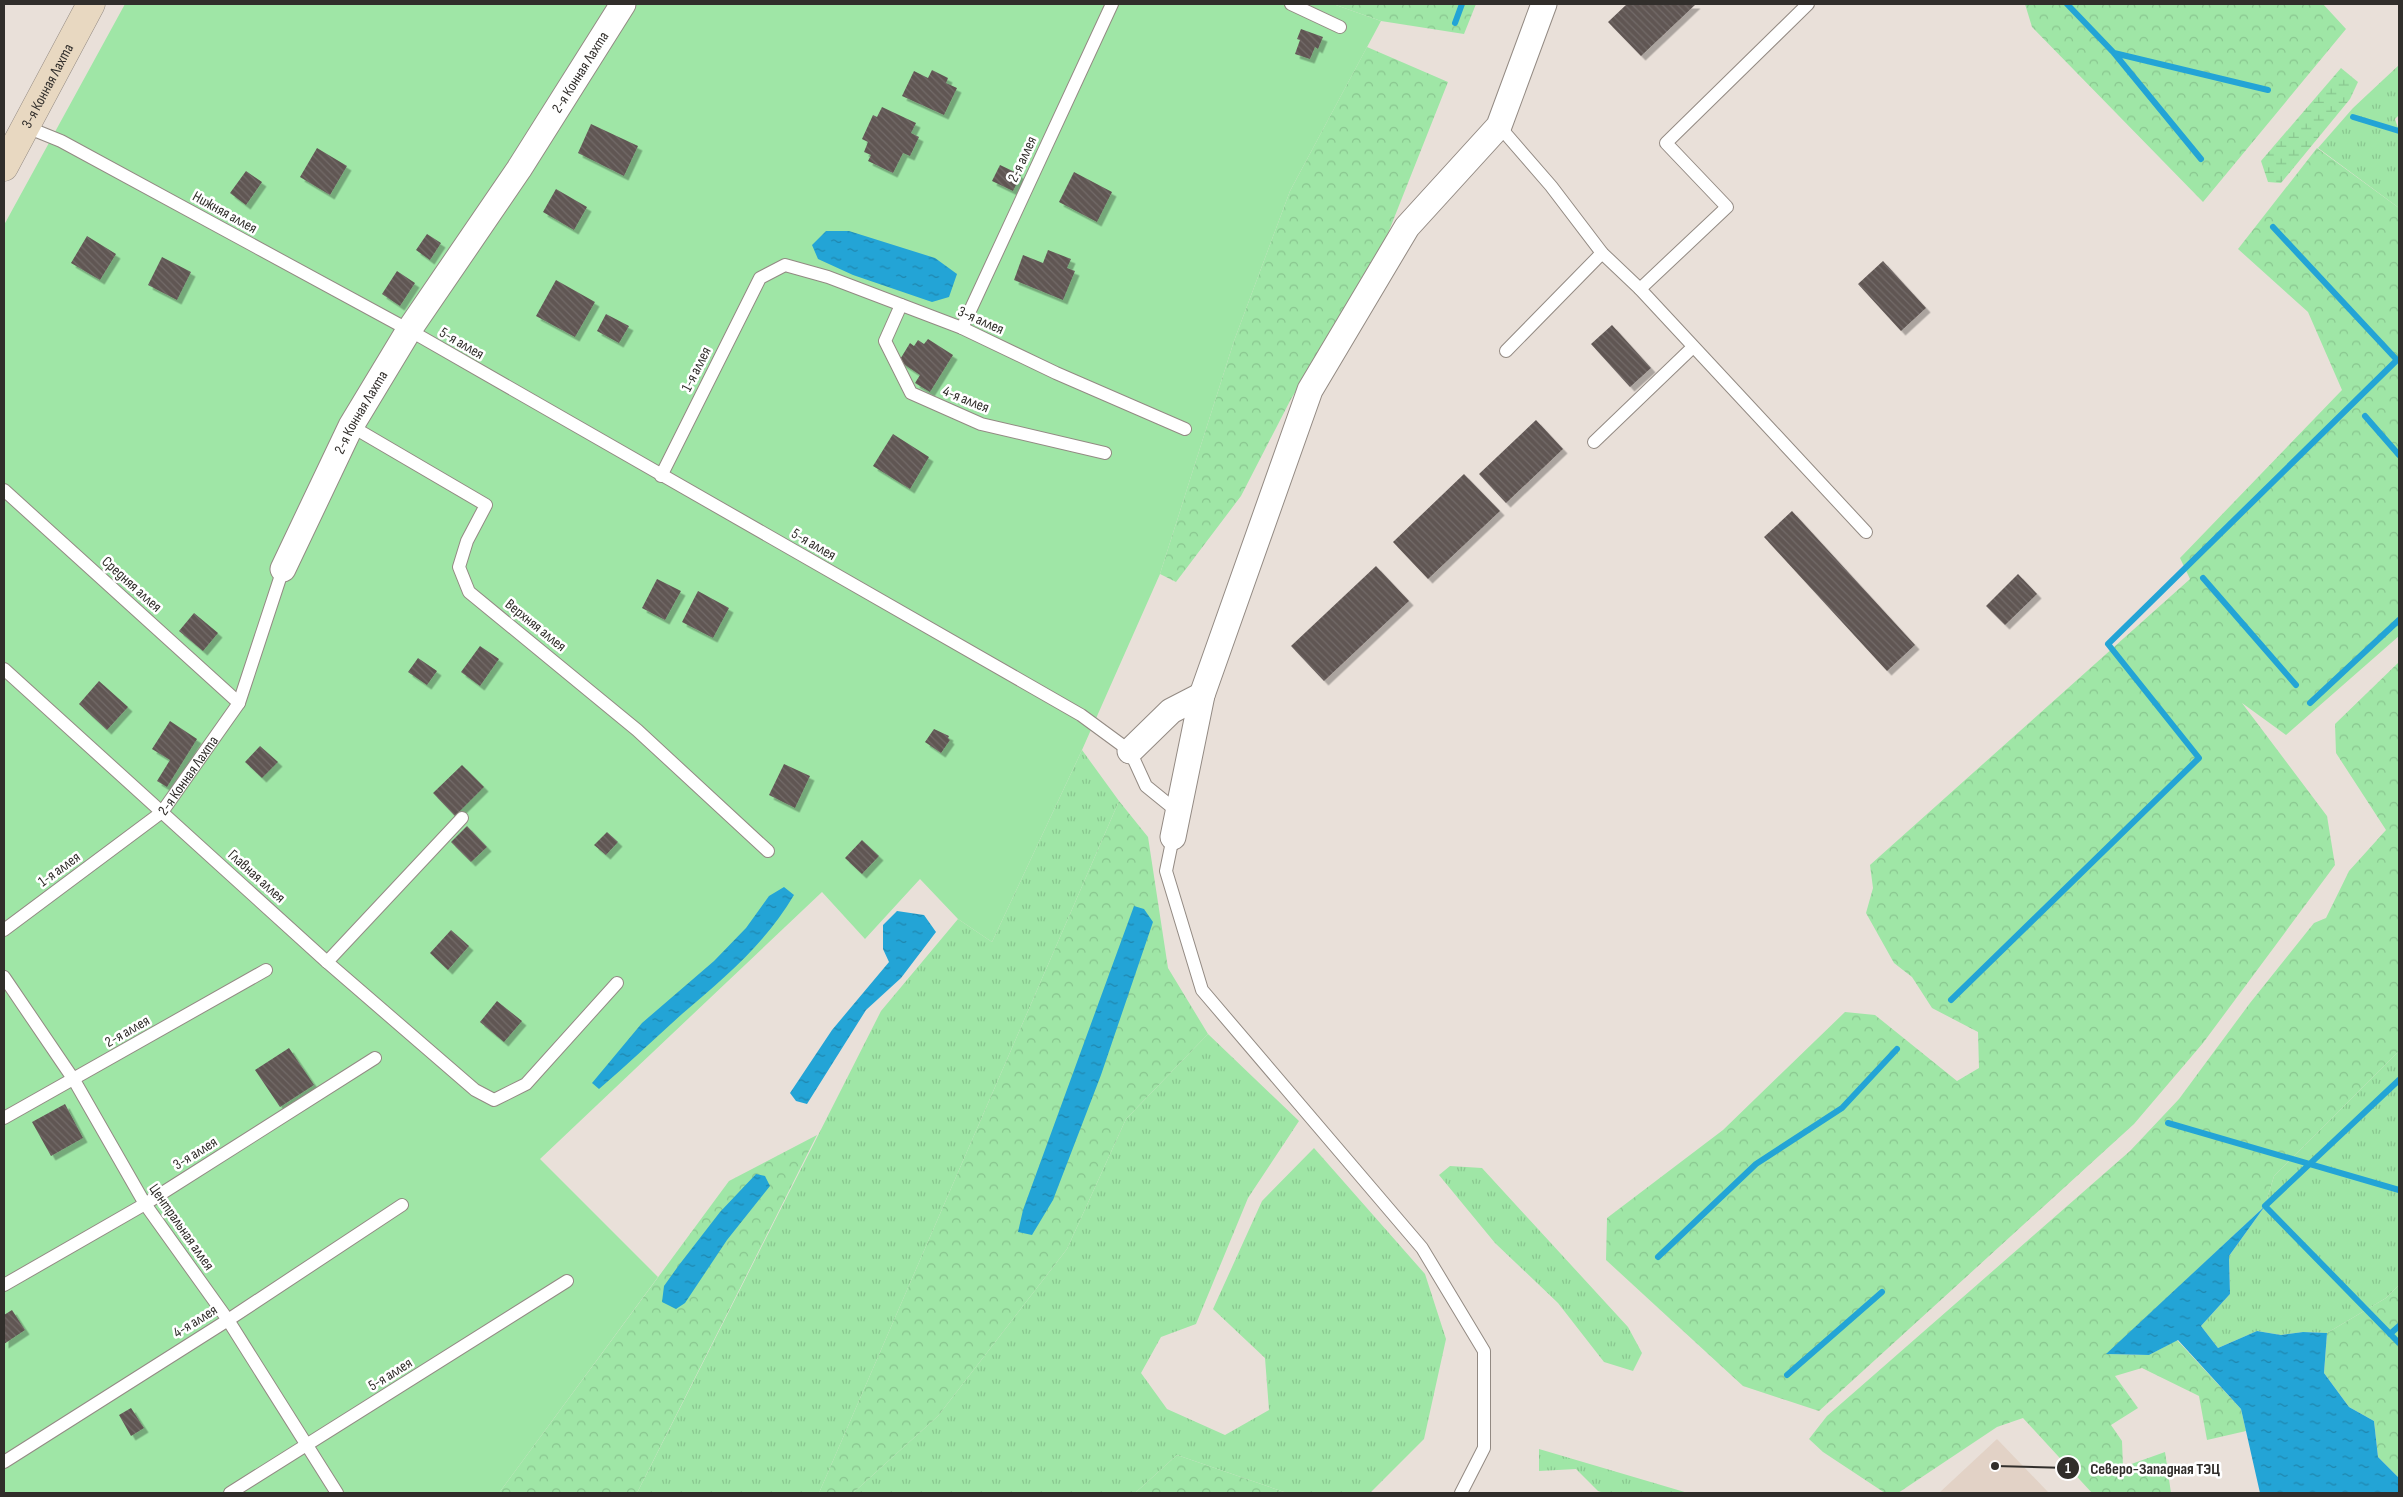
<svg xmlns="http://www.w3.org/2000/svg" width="2403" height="1497" font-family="'Sofia Sans Condensed',sans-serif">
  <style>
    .built { fill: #e2d2c6 }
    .grass { fill: url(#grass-tufts) }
    .forest { fill: url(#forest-crowns) }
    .wetland { fill: url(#wetland-marsh) }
    .garden { fill: #9fe6a6 }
    .water { fill: url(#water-ripples) }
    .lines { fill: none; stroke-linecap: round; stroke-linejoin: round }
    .stream { stroke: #23a4d6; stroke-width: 6 }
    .building { fill: url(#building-back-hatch); filter: url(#shadow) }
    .lane-casing { stroke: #938a83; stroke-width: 14 }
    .street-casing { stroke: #938a83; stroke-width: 27 }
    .secondary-casing { stroke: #938a83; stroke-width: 29 }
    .lane { stroke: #fff; stroke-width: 12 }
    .street { stroke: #fff; stroke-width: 25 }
    .secondary { stroke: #e8d8c1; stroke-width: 28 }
    .labels { text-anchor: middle; stroke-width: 5; stroke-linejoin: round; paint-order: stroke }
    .street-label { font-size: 15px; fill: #312e2b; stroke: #fff }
    .leader { fill: none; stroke: #312e2b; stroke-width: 2 }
    .callout-dot { fill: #312e2b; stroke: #fff; stroke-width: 2 }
    .mark-label { font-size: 15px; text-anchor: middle; font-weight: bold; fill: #fff }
    .callout-label { font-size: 16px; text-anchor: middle; font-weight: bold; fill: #312e2b; stroke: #fff; stroke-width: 5; stroke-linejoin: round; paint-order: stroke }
  </style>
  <defs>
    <pattern id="grass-tufts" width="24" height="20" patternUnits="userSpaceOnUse" patternTransform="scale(1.25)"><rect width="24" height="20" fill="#9fe6a6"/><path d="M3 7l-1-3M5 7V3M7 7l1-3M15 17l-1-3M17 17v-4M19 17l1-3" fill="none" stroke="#89c68f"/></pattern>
    <pattern id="forest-crowns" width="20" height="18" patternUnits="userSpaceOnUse" patternTransform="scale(1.25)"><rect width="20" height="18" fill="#9fe6a6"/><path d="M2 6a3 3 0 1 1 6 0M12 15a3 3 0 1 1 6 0" fill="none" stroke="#89c68f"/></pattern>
    <pattern id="wetland-marsh" width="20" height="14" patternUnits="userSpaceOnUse" patternTransform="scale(1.25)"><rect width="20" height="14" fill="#9fe6a6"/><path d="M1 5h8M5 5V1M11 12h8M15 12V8" fill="none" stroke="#89c68f"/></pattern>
    <pattern id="water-ripples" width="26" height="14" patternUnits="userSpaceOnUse" patternTransform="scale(1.25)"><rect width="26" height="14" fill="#23a4d6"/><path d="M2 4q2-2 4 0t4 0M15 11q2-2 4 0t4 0" fill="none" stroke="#1f86ae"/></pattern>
    <pattern id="building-back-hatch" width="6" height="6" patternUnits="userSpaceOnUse" patternTransform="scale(1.25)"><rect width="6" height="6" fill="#605653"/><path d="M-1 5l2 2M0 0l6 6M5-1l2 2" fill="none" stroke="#736b69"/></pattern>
    <filter id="shadow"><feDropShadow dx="4.5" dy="4.5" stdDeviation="0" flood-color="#0004"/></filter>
  </defs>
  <rect width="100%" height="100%" fill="#e9e0d9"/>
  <path class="built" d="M 1997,1439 L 2049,1493 L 1939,1493 Z"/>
  <path class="grass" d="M 2399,65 L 2399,115 L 2395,119 L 2399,131 L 2399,208 L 2318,148 L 2353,108 Z
    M 1082,750 L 1119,801 L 819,1493 L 637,1493 L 881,1011 L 958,919 L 992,942 Z
    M 1208,1034 L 1299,1121 L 1248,1198 L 1196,1324 L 1161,1337 L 1141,1373 L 1167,1409 L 1225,1435 L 1269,1410 L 1265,1358 L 1213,1309 L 1262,1201 L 1314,1148 L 1425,1274 L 1446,1339 L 1424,1439 L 1370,1493 L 1287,1493 L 1177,1455 L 1135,1493 L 853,1493 L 938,1416 L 1067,1249 L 1126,1119 Z
    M 2399,1051 L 2399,1285 L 2386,1298 L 2327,1333 L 2303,1332 L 2281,1335 L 2257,1331 L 2218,1348 L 2201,1326 L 2230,1294 L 2229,1256 L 2265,1206 L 2274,1176 Z
    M 1450,1166 L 1482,1168 L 1628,1327 L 1642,1353 L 1633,1371 L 1604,1362 L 1558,1303 L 1495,1243 L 1439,1175 Z
    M 1539,1449 L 1688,1493 L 1604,1493 L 1598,1491 L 1576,1469 L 1539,1471 Z"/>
  <path class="forest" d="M 1333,4 L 1476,4 L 1464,34 L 1381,21 Z
    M 2025,4 L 2323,4 L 2346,29 L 2203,202 L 2032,27 Z
    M 1367,47 L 1448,82 L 1379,256 L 1291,399 L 1241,496 L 1176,582 L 1160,574 L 1234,341 L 1290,191 Z
    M 2317,148 L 2399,208 L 2399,636 L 2286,735 L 2242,703 L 2327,816 L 2335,865 L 2203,1043 L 2134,1124 L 1819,1411 L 1743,1386 L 1606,1260 L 1607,1218 L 1723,1130 L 1845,1012 L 1875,1015 L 1957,1081 L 1979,1068 L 1978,1032 L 1932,1008 L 1912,977 L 1894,963 L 1866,913 L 1873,888 L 1870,865 L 2190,579 L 2180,558 L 2342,390 L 2308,312 L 2238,249 Z
    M 2399,662 L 2399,1051 L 2274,1176 L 2265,1206 L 2107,1354 L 2149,1355 L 2177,1340 L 2241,1409 L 2246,1431 L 2207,1440 L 2199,1396 L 2142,1368 L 2115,1376 L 2138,1408 L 2111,1425 L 2122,1441 L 2123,1467 L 2165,1452 L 2171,1493 L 2092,1493 L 2023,1418 L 1997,1427 L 1898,1493 L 1885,1493 L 1823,1452 L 1809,1439 L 1827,1416 L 2130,1151 L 2179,1099 L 2250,1003 L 2314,923 L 2326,918 L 2349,871 L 2386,830 L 2336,753 L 2335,724 Z
    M 1119,801 L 1148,837 L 1168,968 L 1208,1034 L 1126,1119 L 1067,1249 L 938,1416 L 853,1493 L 819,1493 Z
    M 817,1135 L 637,1493 L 499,1493 L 729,1181 Z
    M 2399,1285 L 2399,1478 L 2378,1457 L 2374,1421 L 2349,1407 L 2324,1373 L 2327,1333 L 2386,1298 Z
    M 1177,1455 L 1287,1493 L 1135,1493 Z"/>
  <path class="wetland" d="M 2341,68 L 2358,82 L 2350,99 L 2281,183 L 2268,182 L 2261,161 Z"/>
  <path class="garden" d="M 125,4 L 1333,4 L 1381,21 L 1290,191 L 1234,341 L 1160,574 L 1082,750 L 992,942 L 958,919 L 920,879 L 865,939 L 822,892 L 540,1159 L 658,1277 L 499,1493 L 4,1493 L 4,225 Z"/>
  <path class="water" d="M 826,231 L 849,231 L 935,258 L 957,274 L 949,297 L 932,302 L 853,275 L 818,259 L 812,245 Z
    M 784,887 L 794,895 C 765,944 724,978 682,1014 C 654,1039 627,1065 599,1089 L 592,1083 L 642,1023 L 714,961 L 746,928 L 769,896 Z
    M 1134,906 L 1144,909 L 1153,922 L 1101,1075 L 1053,1200 L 1032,1235 L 1018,1232 L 1023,1210 Z
    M 897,911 L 924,915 L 936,932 L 901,978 L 866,1010 L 807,1104 L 796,1101 L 790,1093 L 832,1030 L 889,962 L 883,949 L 883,925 Z
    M 756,1174 L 765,1176 L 770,1186 L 727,1240 L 685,1303 L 676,1309 L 662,1302 L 664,1286 L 679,1265 L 720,1212 Z
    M 2265,1206 L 2229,1256 L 2230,1294 L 2201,1326 L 2218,1348 L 2257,1331 L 2281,1335 L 2303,1332 L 2327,1333 L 2324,1373 L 2349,1407 L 2374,1421 L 2378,1457 L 2399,1478 L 2399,1493 L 2260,1493 L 2241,1409 L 2178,1340 L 2149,1355 L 2106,1354 Z"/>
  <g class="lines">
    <path class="stream" d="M 2067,4 L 2114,53 L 2201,159
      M 1455,23 L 1462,4
      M 2114,53 L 2268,90
      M 2353,117 L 2399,131
      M 2365,416 L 2399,455
      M 2203,578 L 2296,685
      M 2310,703 L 2399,620
      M 1951,1000 L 2199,758 L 2108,644 L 2397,360 L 2273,227
      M 2399,1080 L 2265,1206 L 2399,1343
      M 2168,1123 L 2399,1190
      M 1658,1257 L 1756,1164 L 1842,1108 L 1897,1049
      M 2390,1334 L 2399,1326
      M 1787,1375 L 1882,1292"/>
  </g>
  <path class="building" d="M 1627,4 L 1696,4 L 1641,56 L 1608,22 Z
    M 1301,29 L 1323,37 L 1318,49 L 1315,47 L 1310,59 L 1295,54 L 1300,40 L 1297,39 Z
    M 932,70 L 948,78 L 946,83 L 957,88 L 944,115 L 902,96 L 914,71 L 928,78 Z
    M 882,107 L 916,123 L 911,133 L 919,137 L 910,156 L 903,153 L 893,173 L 868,161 L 871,155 L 864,152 L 868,142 L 862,139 L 873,115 L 877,117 Z
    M 591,124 L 638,146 L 624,176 L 578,153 Z
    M 317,148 L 347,166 L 330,195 L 300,177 Z
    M 1000,165 L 1021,175 L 1013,191 L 992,181 Z
    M 246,171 L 262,182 L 246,205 L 230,193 Z
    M 1074,172 L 1112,192 L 1097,222 L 1059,202 Z
    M 556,189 L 587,207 L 574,230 L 543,212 Z
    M 427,234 L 441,243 L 430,260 L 416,250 Z
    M 87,236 L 116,254 L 100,280 L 71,263 Z
    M 1048,250 L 1071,259 L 1067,268 L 1075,271 L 1063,300 L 1014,280 L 1023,255 L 1043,263 Z
    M 162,257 L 191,272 L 177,300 L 148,285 Z
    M 1883,261 L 1926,308 L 1901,331 L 1858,284 Z
    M 397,271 L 415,283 L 400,306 L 382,294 Z
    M 556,280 L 595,302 L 575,337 L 536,316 Z
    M 606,314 L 629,326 L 619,343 L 597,331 Z
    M 1612,325 L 1651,368 L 1630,387 L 1591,344 Z
    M 928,339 L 953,355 L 930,392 L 915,383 L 920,375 L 899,361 L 910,343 L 914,346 L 918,340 L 924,344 Z
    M 1536,420 L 1563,449 L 1506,503 L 1479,474 Z
    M 893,434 L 929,457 L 910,489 L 873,466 Z
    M 1464,474 L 1500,511 L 1428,579 L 1393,542 Z
    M 1792,511 L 1915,645 L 1887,671 L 1764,537 Z
    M 1376,566 L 1409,601 L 1324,681 L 1291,646 Z
    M 2018,574 L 2037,594 L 2005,625 L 1986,606 Z
    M 657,579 L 681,591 L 665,620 L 642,608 Z
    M 698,591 L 729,608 L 713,638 L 682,622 Z
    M 194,613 L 218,633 L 203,651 L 179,631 Z
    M 480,646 L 499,659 L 480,686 L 461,672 Z
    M 418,658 L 437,671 L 427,685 L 408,672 Z
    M 99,681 L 128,707 L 107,730 L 79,704 Z
    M 170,721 L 197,739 L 167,787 L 157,781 L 170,760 L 152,749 Z
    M 934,729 L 949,736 L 948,738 L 950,740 L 941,753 L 925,742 Z
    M 260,746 L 278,762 L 262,778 L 245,762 Z
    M 784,764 L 810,776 L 795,808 L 769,795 Z
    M 462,765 L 484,787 L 455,816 L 433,793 Z
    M 467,826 L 487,847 L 471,862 L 451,842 Z
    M 607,832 L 618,842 L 606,855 L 594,845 Z
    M 862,840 L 879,856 L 862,874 L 845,858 Z
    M 451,930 L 469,946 L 448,970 L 430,953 Z
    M 497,1001 L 522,1021 L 504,1042 L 480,1022 Z
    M 289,1048 L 314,1085 L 280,1107 L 255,1070 Z
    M 65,1104 L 83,1138 L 51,1156 L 32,1122 Z
    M 12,1310 L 25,1330 L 4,1344 L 4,1315 Z
    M 131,1408 L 144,1428 L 131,1436 L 119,1415 Z"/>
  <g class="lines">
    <g class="lane-casing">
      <g id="lane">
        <path d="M 1291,4 L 1340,27"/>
        <path d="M 24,126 L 61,141 L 409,330 L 1081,715 L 1130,751 L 1146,786 L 1178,812"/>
        <path d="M 1499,126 L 1551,186 L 1602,253 L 1640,289 L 1866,532"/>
        <path d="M 1640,289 L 1727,207 L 1666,143 L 1808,4"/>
        <path d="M 901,305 L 885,341 L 911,393 L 981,424 L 1105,453"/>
        <path d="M 962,328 L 1112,4"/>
        <path d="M 1506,351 L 1602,253"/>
        <path d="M 351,426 L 486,505 L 467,541 L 459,567 L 469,592 L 637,730 L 768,851"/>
        <path d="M 1594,442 L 1693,347"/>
        <path d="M 661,476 L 760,278 L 785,265 L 828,277 L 962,328 L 1056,373 L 1185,429"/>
        <path d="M 4,490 L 239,703"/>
        <path d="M 4,669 L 327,962 L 475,1090 L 494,1100 L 526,1084 L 617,983"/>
        <path d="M 1173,837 L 1166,871 L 1202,990 L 1422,1248 L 1484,1351 L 1484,1448 L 1461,1493"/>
        <path id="s1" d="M 4,930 L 162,812 L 239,703 L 283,569"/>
        <path d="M 327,962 L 462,818"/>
        <path d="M 4,977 L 74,1080 L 145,1204 L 228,1320 L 337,1493"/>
        <path d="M 4,1118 L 266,970"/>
        <path d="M 4,1285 L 145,1204 L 375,1058"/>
        <path d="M 4,1462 L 228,1320 L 402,1205"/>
        <path d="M 230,1493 L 567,1281"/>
      </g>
    </g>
    <g class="street-casing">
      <g id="street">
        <path id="s2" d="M 283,569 L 351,426 L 409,330 L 519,169 L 623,4"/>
        <path d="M 1130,751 L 1171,711 L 1202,695"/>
        <path d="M 1173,837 L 1202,695 L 1310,390 L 1407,227 L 1499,126 L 1544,4"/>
      </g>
    </g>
    <g class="secondary-casing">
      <g id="secondary">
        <path id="s3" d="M 4,167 L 91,4"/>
      </g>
    </g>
    <use href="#lane" class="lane"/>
    <use href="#street" class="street"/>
    <use href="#secondary" class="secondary"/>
  </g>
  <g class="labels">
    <g class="street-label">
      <text dy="5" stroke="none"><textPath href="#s2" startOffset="580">2-я Конная Лахта</textPath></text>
      <text dy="5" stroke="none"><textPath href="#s3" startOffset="92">3-я Конная Лахта</textPath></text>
      <text transform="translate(1022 159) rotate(-65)" y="5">2-я аллея</text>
      <text transform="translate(225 212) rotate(29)" y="5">Нижняя аллея</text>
      <text transform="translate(981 320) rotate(24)" y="5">3-я аллея</text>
      <text transform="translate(462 343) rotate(30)" y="5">5-я аллея</text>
      <text transform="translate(696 369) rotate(-63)" y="5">1-я аллея</text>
      <text transform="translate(966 399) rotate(22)" y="5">4-я аллея</text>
      <text dy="5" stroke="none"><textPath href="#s2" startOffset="175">2-я Конная Лахта</textPath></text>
      <text transform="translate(814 544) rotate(30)" y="5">5-я аллея</text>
      <text transform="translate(132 584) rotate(42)" y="5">Средняя аллея</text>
      <text transform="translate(536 625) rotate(39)" y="5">Верхняя аллея</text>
      <text dy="5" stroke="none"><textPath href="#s1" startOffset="242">2-я Конная Лахта</textPath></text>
      <text transform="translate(59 869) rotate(-36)" y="5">1-я аллея</text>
      <text transform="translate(257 876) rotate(42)" y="5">Главная аллея</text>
      <text transform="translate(127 1031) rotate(-30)" y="5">2-я аллея</text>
      <text transform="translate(195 1153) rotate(-32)" y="5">3-я аллея</text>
      <text transform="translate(182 1227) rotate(55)" y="5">Центральная аллея</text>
      <text transform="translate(195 1321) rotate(-32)" y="5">4-я аллея</text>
      <text transform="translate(390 1374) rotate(-32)" y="5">5-я аллея</text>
    </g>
  </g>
  <path class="leader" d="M1995 1466L2068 1468"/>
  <g class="callout-dot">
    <circle cx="1995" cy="1466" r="5"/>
    <circle cx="2068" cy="1468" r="12"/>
  </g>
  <g class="mark-label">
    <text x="2068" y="1473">1</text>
  </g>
  <g class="callout-label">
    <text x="2155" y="1474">Северо-Западная ТЭЦ</text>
  </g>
  <rect width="2403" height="1497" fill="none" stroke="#312e2b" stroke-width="10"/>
</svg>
